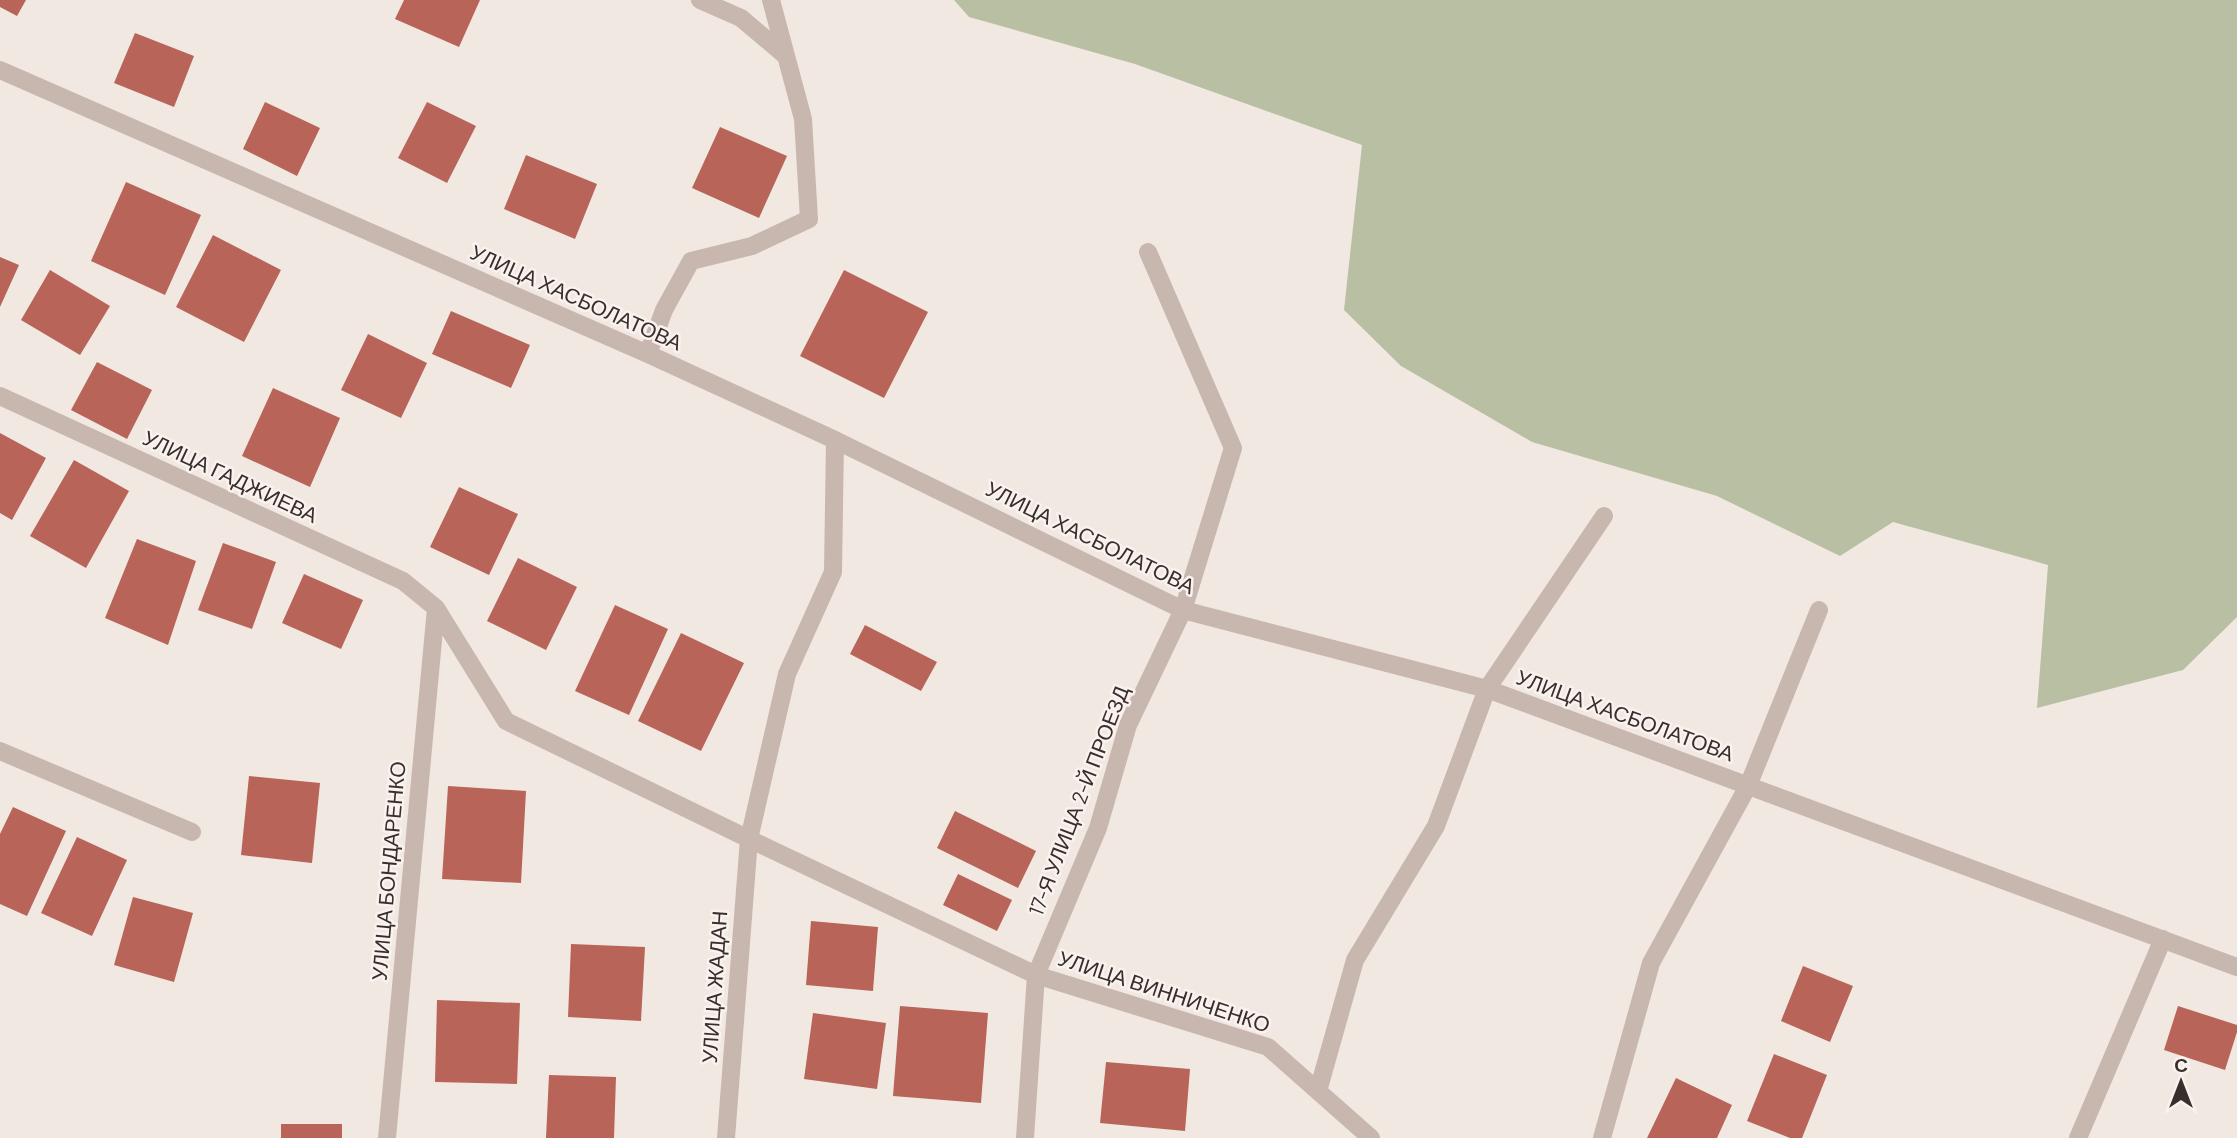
<svg xmlns="http://www.w3.org/2000/svg" width="2237" height="1138" font-family="Barlow,sans-serif">
  <style>
    .green { fill: #b9bfa3 }
    .building { fill: #b86459 }
    .lines { fill: none; stroke-linecap: round; stroke-linejoin: round }
    .street { stroke: #c8b7af; stroke-width: 18 }
    .labels { text-anchor: middle; stroke-width: 5; stroke-linejoin: round; paint-order: stroke }
    .street-label { font-size: 21px; fill: #382e2c; stroke: #f9f2ee }
  </style>
  <rect width="100%" height="100%" fill="#f1e8e2"/>
  <path class="green" d="M 954,0 L 2237,0 L 2237,617 L 2183,670 L 2037,708 L 2048,565 L 1893,522 L 1840,556 L 1717,496 L 1532,442 L 1401,366 L 1344,310 L 1362,145 L 1135,64 L 969,17 Z"/>
  <path class="building" d="M 0,0 L 26,0 L 17,16 L 0,7 Z
    M 404,0 L 480,0 L 459,47 L 395,19 Z
    M 135,33 L 194,56 L 174,107 L 114,83 Z
    M 265,102 L 320,128 L 297,176 L 243,149 Z
    M 427,102 L 476,126 L 447,183 L 398,158 Z
    M 720,127 L 787,156 L 759,218 L 692,188 Z
    M 526,155 L 597,184 L 575,239 L 504,209 Z
    M 126,182 L 201,215 L 165,295 L 91,261 Z
    M 213,235 L 281,270 L 244,342 L 176,307 Z
    M 0,257 L 19,265 L 0,307 Z
    M 50,270 L 110,306 L 80,355 L 21,320 Z
    M 844,270 L 928,312 L 884,398 L 800,356 Z
    M 451,311 L 530,345 L 511,388 L 432,354 Z
    M 368,334 L 427,363 L 401,418 L 341,390 Z
    M 97,362 L 152,390 L 127,439 L 71,410 Z
    M 273,388 L 340,418 L 310,487 L 242,456 Z
    M 0,433 L 46,458 L 12,520 L 0,513 Z
    M 74,460 L 129,491 L 86,568 L 30,536 Z
    M 459,487 L 518,514 L 489,575 L 430,547 Z
    M 137,539 L 196,561 L 168,645 L 105,618 Z
    M 223,543 L 276,562 L 252,629 L 198,610 Z
    M 518,558 L 577,587 L 546,650 L 487,621 Z
    M 304,574 L 363,600 L 341,649 L 282,623 Z
    M 615,605 L 668,629 L 629,715 L 575,691 Z
    M 865,625 L 937,662 L 921,691 L 850,654 Z
    M 681,633 L 744,663 L 701,751 L 638,721 Z
    M 249,776 L 320,783 L 312,863 L 241,855 Z
    M 448,786 L 526,791 L 521,883 L 442,879 Z
    M 13,807 L 66,831 L 27,916 L 0,904 L 0,834 Z
    M 955,811 L 1036,851 L 1018,888 L 937,848 Z
    M 77,837 L 127,860 L 92,936 L 41,913 Z
    M 958,874 L 1012,900 L 997,931 L 943,905 Z
    M 133,897 L 193,913 L 174,982 L 114,965 Z
    M 811,921 L 878,927 L 873,991 L 806,985 Z
    M 571,944 L 645,947 L 641,1021 L 568,1017 Z
    M 1803,966 L 1853,986 L 1830,1042 L 1781,1021 Z
    M 437,1000 L 520,1003 L 517,1084 L 435,1082 Z
    M 900,1006 L 988,1013 L 981,1103 L 893,1096 Z
    M 2178,1006 L 2237,1025 L 2237,1032 L 2225,1070 L 2164,1050 Z
    M 813,1013 L 886,1023 L 877,1089 L 804,1079 Z
    M 1774,1054 L 1827,1075 L 1802,1138 L 1790,1138 L 1747,1121 Z
    M 1106,1062 L 1190,1069 L 1185,1131 L 1100,1123 Z
    M 549,1075 L 616,1077 L 614,1138 L 546,1138 Z
    M 1676,1078 L 1732,1105 L 1717,1138 L 1647,1138 Z
    M 281,1124 L 342,1124 L 342,1138 L 281,1138 Z"/>
  <g class="lines">
    <path class="street" d="M 700,0 L 741,18 L 786,56
      M 0,70 L 648,354 L 835,440 L 1183,610 L 1487,689 L 2237,967
      M 648,354 L 664,310 L 691,261 L 752,246 L 809,219 L 803,119 L 771,0
      M 0,396 L 403,581 L 436,608 L 506,721 L 749,839 L 1036,975 L 1268,1047 L 1371,1138
      M 0,751 L 192,832
      M 1318,1091 L 1355,960 L 1436,826 L 1487,689 L 1604,516
      M 387,1138 L 436,608
      M 726,1138 L 749,839 L 787,674 L 833,572 L 835,440
      M 1025,1138 L 1036,975 L 1098,828 L 1128,725 L 1183,610 L 1233,448 L 1148,252
      M 1602,1138 L 1651,963 L 1748,786 L 1819,610
      M 2078,1138 L 2163,939"/>
  </g>
  <g class="labels">
    <g class="street-label">
      <text transform="translate(576 298) rotate(24)" y="7">УЛИЦА ХАСБОЛАТОВА</text>
      <text transform="translate(230 477) rotate(25)" y="7">УЛИЦА ГАДЖИЕВА</text>
      <text transform="translate(1090 538) rotate(26)" y="7">УЛИЦА ХАСБОЛАТОВА</text>
      <text transform="translate(1625 716) rotate(20)" y="7">УЛИЦА ХАСБОЛАТОВА</text>
      <text transform="translate(1079 801) rotate(-69)" y="7">17-Я УЛИЦА 2-Й ПРОЕЗД</text>
      <text transform="translate(389 871) rotate(-85)" y="7">УЛИЦА БОНДАРЕНКО</text>
      <text transform="translate(715 987) rotate(-86)" y="7">УЛИЦА ЖАДАН</text>
      <text transform="translate(1164 992) rotate(18)" y="7">УЛИЦА ВИННИЧЕНКО</text>
    </g>
  </g>
  <g transform="translate(2181 1082)" stroke="#f9f2ee" stroke-width="5" paint-order="stroke">
  <path d="M0-5L12 26L0 18L-12 26Z" fill="#382e2c"/>
  <text y="-10" font-size="19" font-weight="bold" text-anchor="middle" fill="#382e2c">С</text>
  </g>
</svg>
